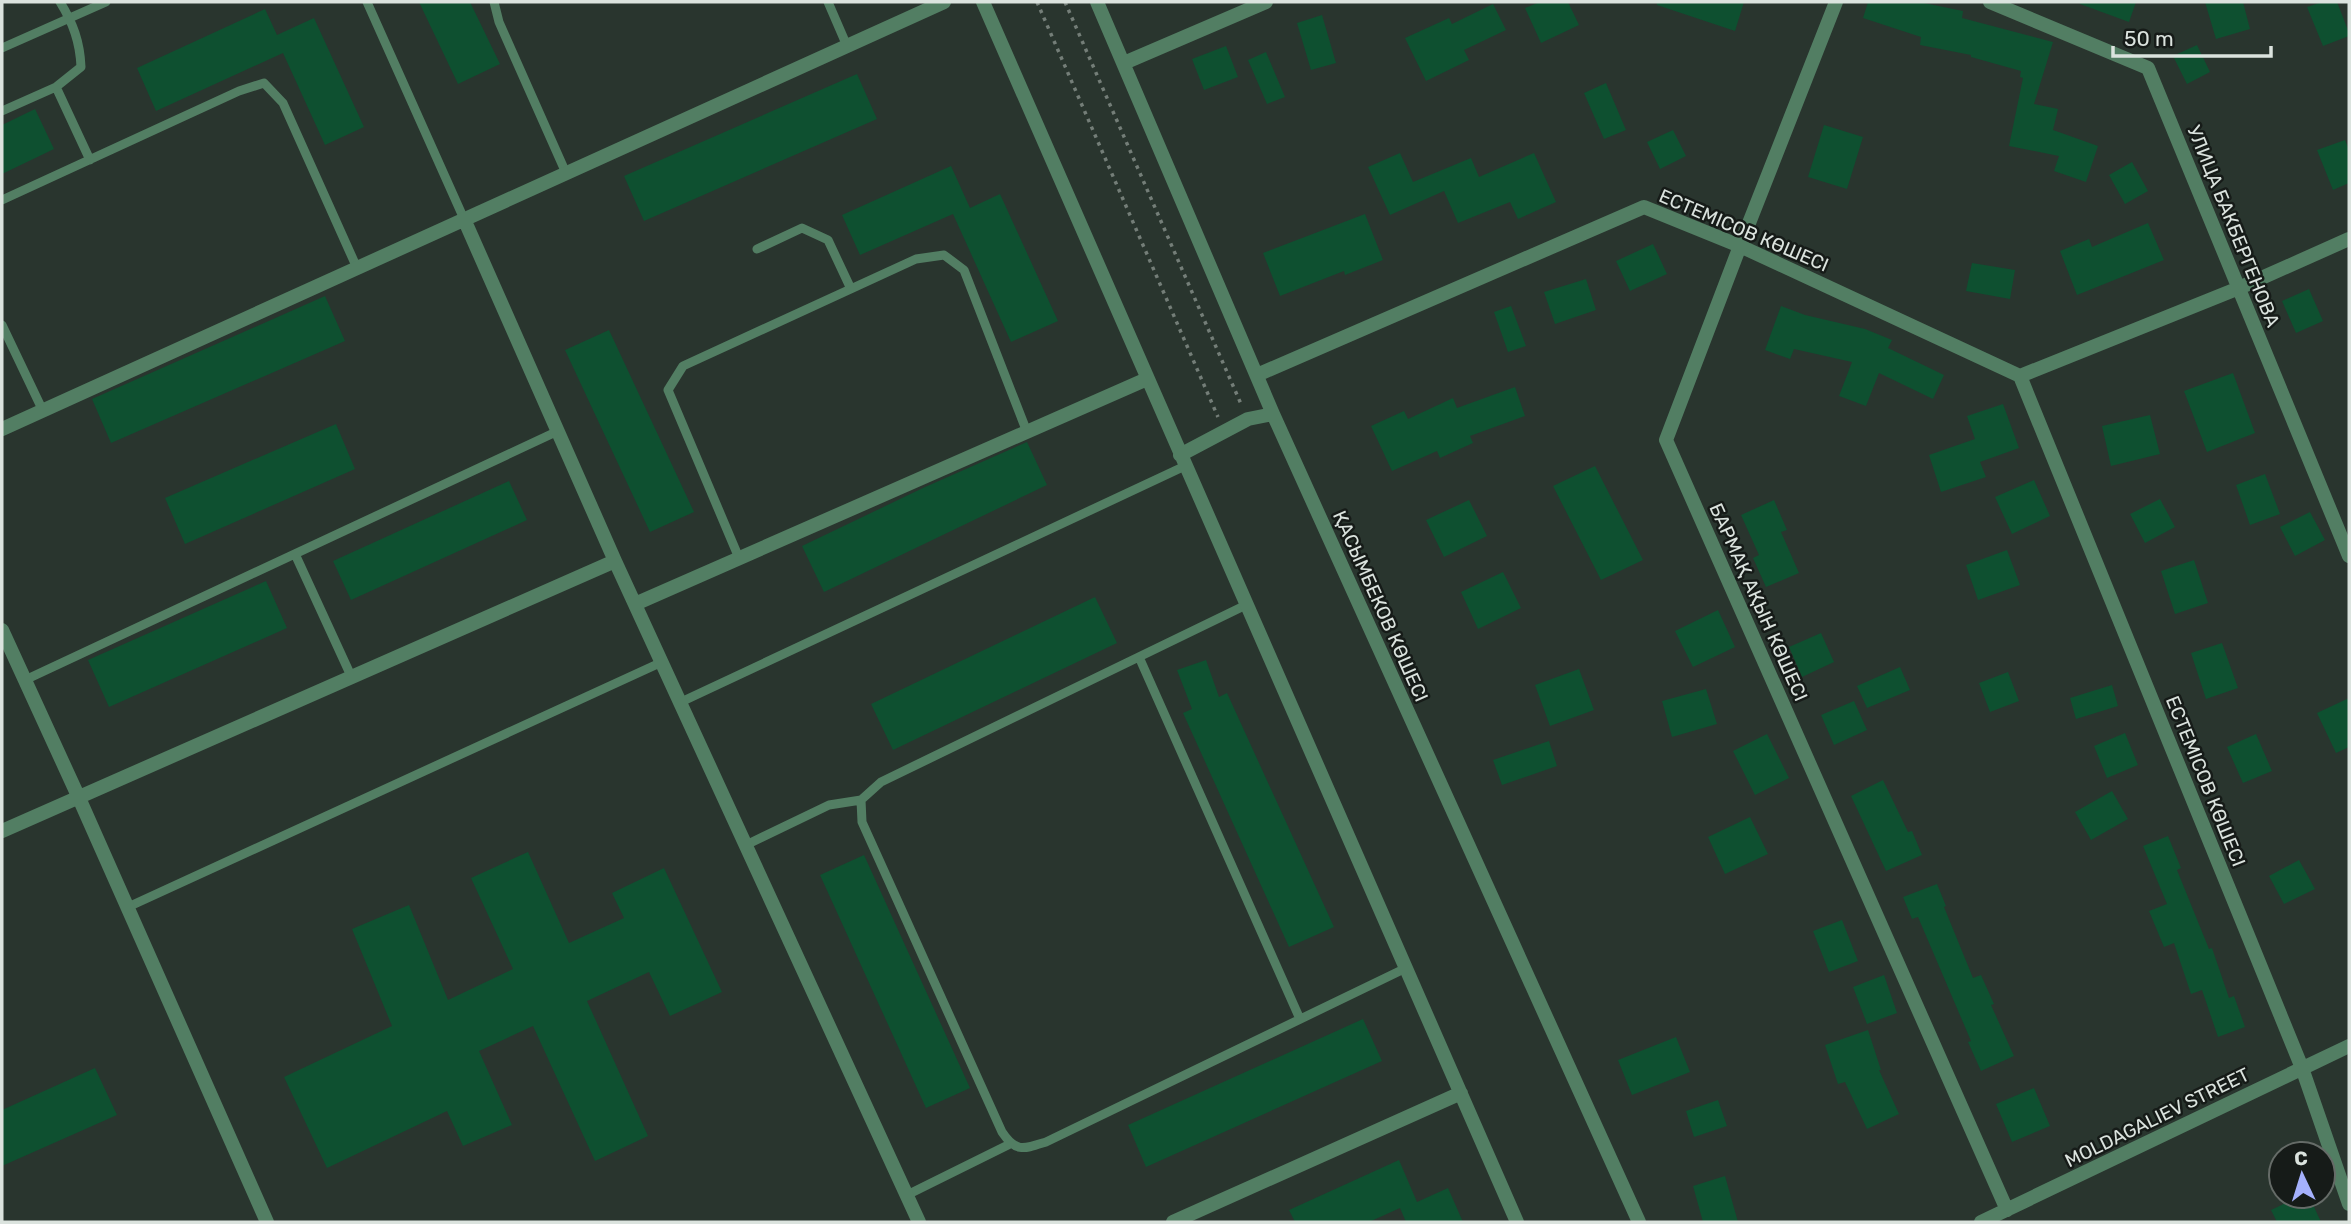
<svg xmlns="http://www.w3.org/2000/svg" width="2351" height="1224" font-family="Rubik,sans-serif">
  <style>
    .building { fill: #0e5030 }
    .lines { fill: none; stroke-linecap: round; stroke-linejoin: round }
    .path { stroke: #747e78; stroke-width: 3.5; stroke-dasharray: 3.5 5; stroke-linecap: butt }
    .service { stroke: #527e63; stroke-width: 9 }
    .minor { stroke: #527e63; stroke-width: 14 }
    .labels { text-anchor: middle; stroke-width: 5; stroke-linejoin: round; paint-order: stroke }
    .street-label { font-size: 19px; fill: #dbe3de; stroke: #161b18 }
  </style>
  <rect width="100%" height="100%" fill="#29352e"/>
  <path class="building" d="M 419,2 L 470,2 L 500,64 L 458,84 Z
    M 1540,2 L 1568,2 L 1579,25 L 1541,43 L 1525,8 Z
    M 1657,2 L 1744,2 L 1735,31 L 1657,5 Z
    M 1868,2 L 1919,2 L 1963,11 L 1962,18 L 2053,42 L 2034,104 L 2058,109 L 2053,130 L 2098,146 L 2086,182 L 2054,171 L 2059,156 L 2009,146 L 2023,78 L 2020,77 L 2021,71 L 1971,57 L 1971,55 L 1920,45 L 1921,37 L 1863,18 Z
    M 2080,2 L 2136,2 L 2129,22 L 2080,4 Z
    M 2205,2 L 2243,2 L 2250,29 L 2216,39 Z
    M 2322,2 L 2337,2 L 2349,33 L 2349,36 L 2323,46 L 2307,7 Z
    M 1493,4 L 1506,30 L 1464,50 L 1469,60 L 1426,81 L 1405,38 L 1449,18 L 1452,24 Z
    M 265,9 L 277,35 L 314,18 L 364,127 L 325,145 L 283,53 L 156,111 L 137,68 Z
    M 1322,15 L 1336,63 L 1311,70 L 1297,23 Z
    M 2197,45 L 2210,72 L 2187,84 L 2173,56 Z
    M 1226,46 L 1238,77 L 1204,90 L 1192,59 Z
    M 1266,52 L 1285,97 L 1267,104 L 1248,60 Z
    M 857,74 L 877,119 L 644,221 L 624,176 Z
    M 1606,83 L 1626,130 L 1604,139 L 1584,93 Z
    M 35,109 L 54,149 L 2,174 L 2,125 Z
    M 1824,125 L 1863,137 L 1847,189 L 1808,177 Z
    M 1673,130 L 1686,156 L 1660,169 L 1647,142 Z
    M 2345,140 L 2349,150 L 2349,183 L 2333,190 L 2317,150 Z
    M 1400,153 L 1413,182 L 1471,158 L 1479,177 L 1534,153 L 1556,202 L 1518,219 L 1510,202 L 1458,223 L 1444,191 L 1390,215 L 1368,167 Z
    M 2132,162 L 2148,191 L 2125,204 L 2109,175 Z
    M 951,166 L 970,208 L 1000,194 L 1058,321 L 1011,342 L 953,214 L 860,255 L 842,215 Z
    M 1365,214 L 1383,260 L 1345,275 L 1344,271 L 1280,296 L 1263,253 Z
    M 2148,223 L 2164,260 L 2077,295 L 2060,251 L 2089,239 L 2092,247 Z
    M 1653,244 L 1667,274 L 1630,291 L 1616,261 Z
    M 1972,263 L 2015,270 L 2010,299 L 1966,291 Z
    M 1586,279 L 1596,310 L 1555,324 L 1544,292 Z
    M 2309,289 L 2323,321 L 2296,333 L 2282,301 Z
    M 325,296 L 345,341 L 111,443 L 92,399 Z
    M 1511,306 L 1526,346 L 1508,352 L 1494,312 Z
    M 1781,306 L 1805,315 L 1865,329 L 1892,340 L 1888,348 L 1944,375 L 1933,399 L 1879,373 L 1866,406 L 1839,396 L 1852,362 L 1794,349 L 1790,359 L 1765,350 Z
    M 609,330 L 694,512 L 650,532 L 565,350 Z
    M 2233,373 L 2255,433 L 2207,452 L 2184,391 Z
    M 1515,387 L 1525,416 L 1470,436 L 1473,443 L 1440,458 L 1437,451 L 1392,471 L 1371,426 L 1404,411 L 1408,419 L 1453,398 L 1457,408 Z
    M 2003,404 L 2019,448 L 1980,462 L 1986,477 L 1941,492 L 1929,455 L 1975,439 L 1967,416 Z
    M 2150,415 L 2160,454 L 2111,466 L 2102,426 Z
    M 336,424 L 355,469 L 185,544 L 165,498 Z
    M 1027,442 L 1047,485 L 824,592 L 802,546 L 923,488 Z
    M 1595,466 L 1643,560 L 1601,580 L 1553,486 Z
    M 2265,474 L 2280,514 L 2250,525 L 2236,485 Z
    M 2034,480 L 2050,516 L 2012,534 L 1995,497 Z
    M 509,481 L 527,520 L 351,600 L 333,561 Z
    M 2160,499 L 2175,527 L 2145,543 L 2130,514 Z
    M 1469,500 L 1487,536 L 1444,557 L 1426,520 Z
    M 1774,500 L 1787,530 L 1781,532 L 1799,573 L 1766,587 L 1753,558 L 1759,555 L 1741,515 Z
    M 2310,512 L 2325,540 L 2295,556 L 2280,527 Z
    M 2007,550 L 2020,585 L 1978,600 L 1966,565 Z
    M 2194,560 L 2208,603 L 2175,614 L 2161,571 Z
    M 1503,572 L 1521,608 L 1478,629 L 1461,592 Z
    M 266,581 L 287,628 L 109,707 L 88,660 Z
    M 1095,597 L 1117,643 L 893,750 L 871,704 Z
    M 1718,610 L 1735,647 L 1693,667 L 1675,631 Z
    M 1821,633 L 1834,662 L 1802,677 L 1789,647 Z
    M 2222,643 L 2238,688 L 2206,699 L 2191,653 Z
    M 1206,660 L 1219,697 L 1227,693 L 1334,927 L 1289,947 L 1183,713 L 1192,709 L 1177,670 Z
    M 1900,667 L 1910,690 L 1867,708 L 1857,686 Z
    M 1579,669 L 1594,710 L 1550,726 L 1535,685 Z
    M 2008,672 L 2019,701 L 1990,712 L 1979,683 Z
    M 2112,685 L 2118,706 L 2076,719 L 2070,698 Z
    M 1706,689 L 1717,724 L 1672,737 L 1662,701 Z
    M 2349,698 L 2349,747 L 2336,753 L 2317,713 Z
    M 1854,701 L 1867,730 L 1834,745 L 1821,715 Z
    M 2125,733 L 2138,765 L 2107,778 L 2094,746 Z
    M 1767,734 L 1789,778 L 1755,795 L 1733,751 Z
    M 2256,734 L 2272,771 L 2243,783 L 2227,747 Z
    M 1549,741 L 1557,766 L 1502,785 L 1493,760 Z
    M 1883,780 L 1908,832 L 1912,831 L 1922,855 L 1886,871 L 1851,796 Z
    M 2112,791 L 2128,819 L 2091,840 L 2075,812 Z
    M 1750,817 L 1768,854 L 1725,874 L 1708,837 Z
    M 2168,836 L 2181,868 L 2177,870 L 2209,949 L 2212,948 L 2229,998 L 2234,996 L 2245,1027 L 2218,1037 L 2202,990 L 2191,994 L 2174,943 L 2164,947 L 2149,911 L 2167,904 L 2143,846 Z
    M 528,852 L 569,943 L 624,918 L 612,893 L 664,868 L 722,992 L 670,1016 L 649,972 L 587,1001 L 648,1136 L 595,1161 L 533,1026 L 479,1051 L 512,1125 L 463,1146 L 447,1111 L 327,1168 L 284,1077 L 392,1026 L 352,929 L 409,905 L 448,1000 L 513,969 L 471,878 Z
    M 864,855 L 970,1088 L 926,1108 L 820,875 Z
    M 2299,860 L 2315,889 L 2284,904 L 2269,876 Z
    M 1937,884 L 1946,906 L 1944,907 L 1973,978 L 1981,975 L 1994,1004 L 1991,1005 L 2014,1056 L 1981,1071 L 1968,1042 L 1971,1041 L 1918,917 L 1912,919 L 1903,897 Z
    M 1842,920 L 1858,961 L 1829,972 L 1813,931 Z
    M 1884,975 L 1897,1013 L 1867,1024 L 1853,987 Z
    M 1363,1019 L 1382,1061 L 1146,1167 L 1128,1125 Z
    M 1868,1030 L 1881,1070 L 1879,1070 L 1899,1114 L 1867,1129 L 1845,1082 L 1838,1084 L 1825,1045 Z
    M 1676,1037 L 1690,1072 L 1632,1095 L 1618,1060 Z
    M 95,1068 L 117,1115 L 2,1166 L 2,1110 Z
    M 2034,1088 L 2050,1126 L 2012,1142 L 1996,1104 Z
    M 1718,1100 L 1727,1126 L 1694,1137 L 1686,1111 Z
    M 1399,1160 L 1417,1202 L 1448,1188 L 1463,1222 L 1406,1222 L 1400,1208 L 1369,1222 L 1295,1222 L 1289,1210 Z
    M 1725,1176 L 1738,1222 L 1703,1222 L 1693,1186 Z
    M 2301,1196 L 2309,1196 L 2321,1222 L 2277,1222 L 2271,1210 Z"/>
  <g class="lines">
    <path class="path" d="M 1037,2 L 1218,417
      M 1065,2 L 1241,404"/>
    <path class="service" d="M 367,2 L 464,219
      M 494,2 L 499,22 L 566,173
      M 828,2 L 847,46
      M 2,48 L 106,2
      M 56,87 L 90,160
      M 2,111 L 56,87 L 81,67 C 80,42 73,23 60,2
      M 2,200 L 239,91 L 264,83 L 283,103 L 357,268
      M 757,249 L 802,228 L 828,240 L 851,289
      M 2,325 L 43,411
      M 295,554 L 352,678
      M 739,558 L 668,390 L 683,366 L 916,259 L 944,255 L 964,270 L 1027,432
      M 1246,605 L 881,782 L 861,800 L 862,822 L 1002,1132 C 1016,1153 1024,1149 1046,1142 L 1406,968
      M 1139,657 L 1300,1019
      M 25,680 L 558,431
      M 681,702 L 1185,466
      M 746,845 L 829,805 L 861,800
      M 128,907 L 662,662
      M 907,1195 L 1010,1144"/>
    <path class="minor" d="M 983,2 L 1517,1222
      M 1097,2 L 1273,414 L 1639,1222
      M 1836,2 L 1740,246 L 1666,440 L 2007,1210
      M 1990,2 L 2148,68 L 2349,556
      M 1124,63 L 1266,2
      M 464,219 L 615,561 L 919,1222
      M 1257,375 L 1644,207 L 1740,246 L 2020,376 L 2302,1068 L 2349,1204
      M 2020,376 L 2239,288 L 2349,239
      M 2,429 L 944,2
      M 1180,455 L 1248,419 L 1273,414
      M 635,604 L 1147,379
      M 2,630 L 79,798 L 267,1222
      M 2,831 L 615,561
      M 1173,1222 L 1461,1093
      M 1981,1222 L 2349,1046"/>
  </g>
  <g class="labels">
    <g class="street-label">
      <text transform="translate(2234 226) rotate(68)" y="7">УЛИЦА БАКБЕРГЕНОВА</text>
      <text transform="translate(1744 230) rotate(23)" y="7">ЕСТЕМІСОВ КӨШЕСІ</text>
      <text transform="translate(1759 602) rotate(66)" y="7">БАРМАҚ АҚЫН КӨШЕСІ</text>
      <text transform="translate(1381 606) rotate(66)" y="7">ҚАСЫМБЕКОВ КӨШЕСІ</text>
      <text transform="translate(2206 781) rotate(68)" y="7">ЕСТЕМІСОВ КӨШЕСІ</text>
      <text transform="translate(2157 1117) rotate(-26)" y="7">MOLDAGALIEV STREET</text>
    </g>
  </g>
  <rect width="2351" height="1224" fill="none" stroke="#dbe3de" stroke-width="7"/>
  <g transform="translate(2302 1175) rotate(356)"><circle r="33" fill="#161b18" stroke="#656b67" stroke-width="2"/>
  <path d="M0-5L12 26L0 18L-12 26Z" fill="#a5b1fc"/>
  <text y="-10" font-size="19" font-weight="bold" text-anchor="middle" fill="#dbe3de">С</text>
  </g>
  <path d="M2113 46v10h158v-10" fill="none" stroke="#dbe3de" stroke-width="3.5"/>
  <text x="2124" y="46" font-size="21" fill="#dbe3de" stroke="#161b18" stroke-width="5" paint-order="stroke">50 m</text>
</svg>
